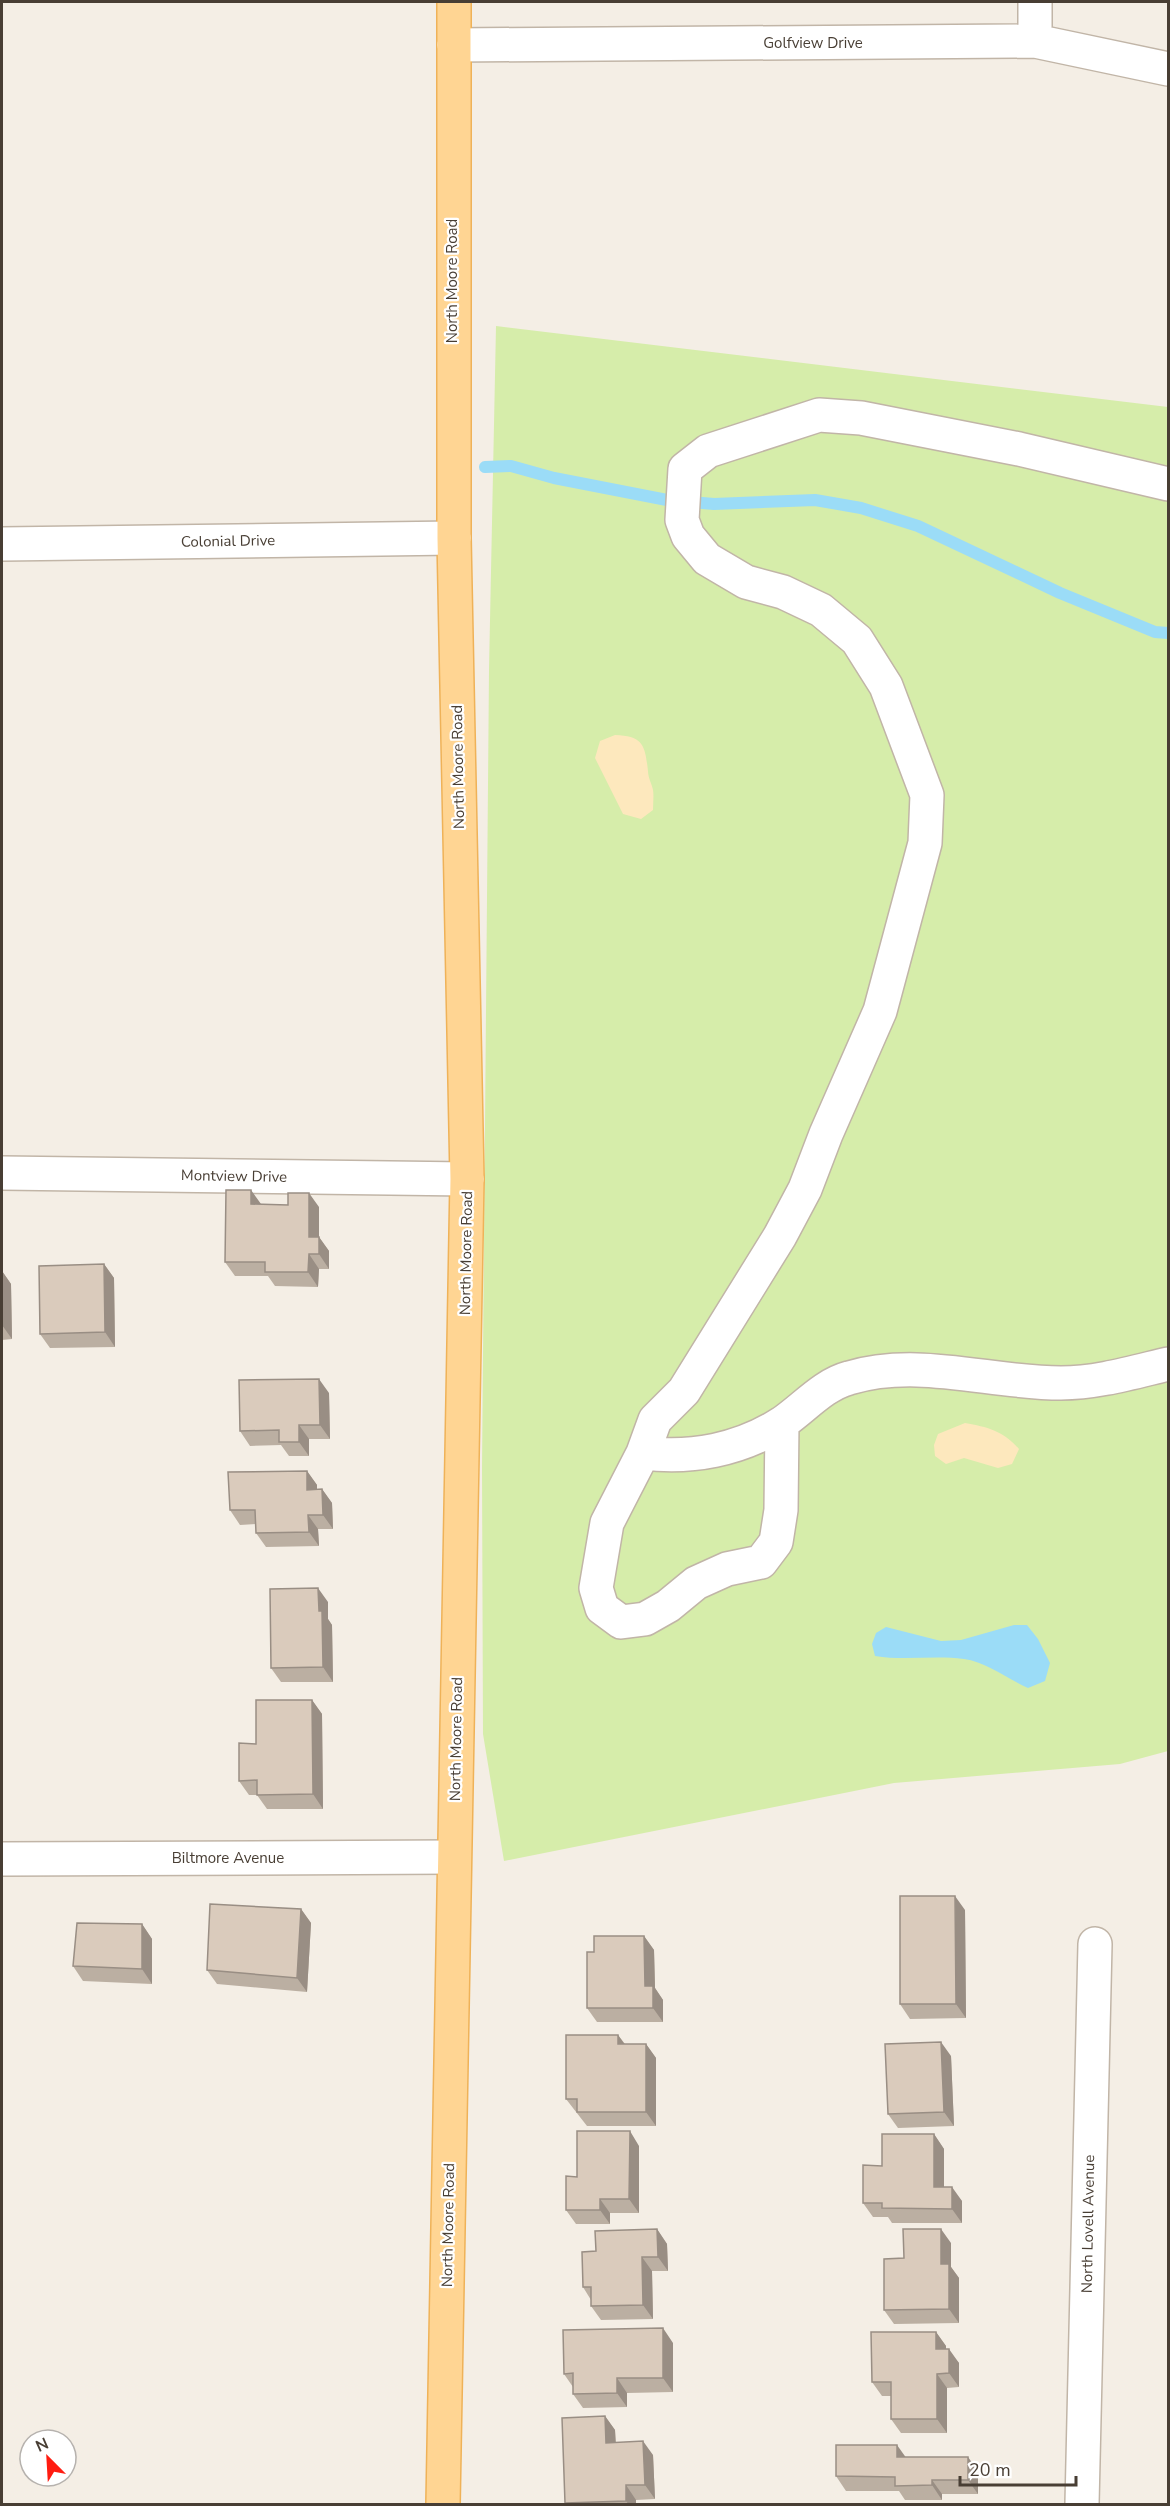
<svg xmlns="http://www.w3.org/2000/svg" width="1170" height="2506" font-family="'Nunito Sans',sans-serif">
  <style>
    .green { fill: #d6edaa }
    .sand { fill: #fde8bd }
    .water { fill: #9bdcf7 }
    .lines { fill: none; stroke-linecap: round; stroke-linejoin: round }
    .stream { stroke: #9bdcf7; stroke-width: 12 }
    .minor-casing { stroke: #c1b5a7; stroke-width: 36 }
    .major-casing { stroke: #efb258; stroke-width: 36 }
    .minor { stroke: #fff; stroke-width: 33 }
    .major { stroke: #ffd593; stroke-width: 33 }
    .wall { fill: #bbafa2 }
    .shaded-wall { fill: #998e84 }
    .building { fill: #dacbbc; stroke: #998e84; stroke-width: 1.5 }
    .labels { text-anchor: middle; stroke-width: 4.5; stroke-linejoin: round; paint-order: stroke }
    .street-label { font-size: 15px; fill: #483e34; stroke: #fff }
  </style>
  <rect width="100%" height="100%" fill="#f4eee5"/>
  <path class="green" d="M 496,326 L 1168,407 L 1168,1751 L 1120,1764 L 894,1783 L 504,1861 L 483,1734 L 482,1468 L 489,670 Z"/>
  <path class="sand" d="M 615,735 C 644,736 645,746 648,771 C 648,778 652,784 653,790 C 654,796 653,803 653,810 L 641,819 L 623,814 L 595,758 L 600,741 Z
    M 965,1423 C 988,1427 1003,1431 1019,1449 L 1012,1464 L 998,1468 L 964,1458 L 946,1464 L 935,1456 L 934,1445 L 938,1434 Z"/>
  <path class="water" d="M 1014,1625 L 1027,1625 L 1038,1639 L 1050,1663 L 1045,1681 L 1028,1688 C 1008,1679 986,1662 964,1659 C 934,1655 904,1661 875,1656 L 872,1644 L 876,1633 L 886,1627 L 941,1641 L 961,1640 Z"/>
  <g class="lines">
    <path class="stream" d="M 485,467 L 511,466 L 554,478 L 667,500 L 714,504 L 815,500 L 861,508 L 918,526 L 1060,593 L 1155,632 L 1168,633"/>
    <g class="minor-casing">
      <path id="minor" d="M 1035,41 L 1035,2
        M 454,45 L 1035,41 L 1168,69
        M 2,544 L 454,538
        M 2,1173 L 467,1179
        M 782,1423 L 781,1510 L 776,1542 L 761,1562 L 727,1569 L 696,1583 L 668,1606 L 645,1619 L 621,1622 L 602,1608 L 596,1588 L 607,1523 L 643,1453 L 655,1420 L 684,1391 L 780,1236 L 805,1189 L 826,1134 L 880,1011 L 925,843 L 927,795 L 886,686 L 857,640 L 821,610 L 783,592 L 746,582 L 707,559 L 688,536 L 682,520 L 685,469 L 708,451 L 819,415 L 861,418 L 1019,449 L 1168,484
        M 643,1453 C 691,1459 740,1450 782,1423 C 804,1408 823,1385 849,1378 C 919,1357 990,1383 1061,1383 C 1097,1383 1134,1372 1168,1364
        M 2,1859 L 454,1857
        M 1082,2504 L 1095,1944"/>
    </g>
    <g class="major-casing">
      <path id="major" d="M 443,2504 L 467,1179 L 454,538 L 454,2"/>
    </g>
    <use href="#minor" class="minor"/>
    <use href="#major" class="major"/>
  </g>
  <path class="wall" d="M 261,1204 L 319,1207 L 319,1237 L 329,1251 L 329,1269 L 319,1269 L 318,1287 L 275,1286 L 268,1276 L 235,1276 L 225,1262 Z
    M 104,1264 L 114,1278 L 115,1347 L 50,1348 L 40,1334 Z
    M 2,1271 L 11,1284 L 12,1339 L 2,1340 Z
    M 329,1393 L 330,1439 L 309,1439 L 309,1456 L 289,1456 L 281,1445 L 250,1446 L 240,1431 Z
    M 307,1471 L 317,1485 L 317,1489 L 322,1489 L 332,1503 L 333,1529 L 318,1529 L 319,1546 L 266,1547 L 256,1533 L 256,1524 L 240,1525 L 230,1510 Z
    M 328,1602 L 328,1619 L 332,1625 L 333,1682 L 281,1682 L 271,1668 Z
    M 312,1700 L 322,1714 L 323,1809 L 267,1809 L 257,1795 L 249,1795 L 239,1781 L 256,1744 Z
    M 301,1909 L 311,1923 L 307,1992 L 217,1984 L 207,1970 Z
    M 965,1910 L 966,2018 L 910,2019 L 900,2004 Z
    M 142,1924 L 152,1939 L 152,1984 L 83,1981 L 73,1966 Z
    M 644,1936 L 654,1950 L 655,1988 L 663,2000 L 663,2022 L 597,2022 L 587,2008 L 594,1952 Z
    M 618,2035 L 625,2044 L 646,2044 L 656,2058 L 656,2126 L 587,2126 L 566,2099 Z
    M 951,2056 L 954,2126 L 898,2128 L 888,2114 Z
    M 934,2134 L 944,2149 L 944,2187 L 962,2201 L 962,2223 L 892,2223 L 888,2217 L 873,2217 L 863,2203 L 882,2166 Z
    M 639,2146 L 639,2213 L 610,2213 L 610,2224 L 576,2224 L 566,2210 L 577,2177 Z
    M 657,2229 L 667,2244 L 668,2271 L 652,2271 L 653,2319 L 601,2320 L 591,2306 L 591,2300 L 583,2287 Z
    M 951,2243 L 951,2267 L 959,2278 L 959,2323 L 894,2324 L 884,2310 L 904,2258 Z
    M 936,2332 L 946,2346 L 946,2349 L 959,2363 L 959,2387 L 947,2388 L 947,2433 L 901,2433 L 891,2419 L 891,2396 L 882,2396 L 872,2382 Z
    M 673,2343 L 673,2392 L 627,2393 L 627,2407 L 583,2408 L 573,2394 L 573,2387 L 564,2374 Z
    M 605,2416 L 615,2430 L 616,2442 L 653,2455 L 655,2499 L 636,2500 L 636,2505 L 566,2505 L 565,2503 Z
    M 906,2457 L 978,2471 L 978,2494 L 942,2494 L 942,2500 L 905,2500 L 899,2491 L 846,2491 L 836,2476 Z"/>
  <path class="shaded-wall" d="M 251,1190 L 261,1204 L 251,1204 Z
    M 309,1193 L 319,1207 L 319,1251 L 309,1237 Z
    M 319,1237 L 329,1251 L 329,1269 L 319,1254 Z
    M 309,1254 L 319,1269 L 318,1287 L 308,1272 Z
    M 104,1264 L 114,1278 L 115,1347 L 105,1332 Z
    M 2,1271 L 11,1284 L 12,1339 L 2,1325 Z
    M 319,1379 L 329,1393 L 330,1439 L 320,1425 Z
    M 299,1425 L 309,1439 L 309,1456 L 299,1442 Z
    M 307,1471 L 317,1485 L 317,1504 L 307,1490 Z
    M 322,1489 L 332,1503 L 333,1529 L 323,1515 Z
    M 308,1515 L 318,1529 L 319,1546 L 309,1532 Z
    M 318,1588 L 328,1602 L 328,1619 L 332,1625 L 333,1682 L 323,1667 L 319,1611 Z
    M 312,1700 L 322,1714 L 323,1809 L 313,1794 Z
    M 955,1896 L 965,1910 L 966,2018 L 956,2004 Z
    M 301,1909 L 311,1923 L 307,1992 L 297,1978 Z
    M 142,1924 L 152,1939 L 152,1984 L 142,1969 Z
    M 644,1936 L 654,1950 L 655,1988 L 663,2000 L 663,2022 L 653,2008 L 645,1986 Z
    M 618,2035 L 628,2049 L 618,2044 Z
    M 941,2042 L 951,2056 L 954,2126 L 944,2112 Z
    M 646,2044 L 656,2058 L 656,2126 L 646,2112 Z
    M 630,2131 L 639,2146 L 639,2213 L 629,2199 Z
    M 934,2134 L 944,2149 L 944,2201 L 934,2187 Z
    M 952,2187 L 962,2201 L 962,2223 L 952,2209 Z
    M 600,2199 L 610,2213 L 610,2224 L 600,2210 Z
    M 657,2229 L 667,2244 L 668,2271 L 658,2257 Z
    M 941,2229 L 951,2243 L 951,2267 L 959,2278 L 959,2323 L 949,2309 L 941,2264 Z
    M 642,2257 L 652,2271 L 653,2319 L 643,2305 Z
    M 663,2328 L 673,2343 L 673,2392 L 663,2378 Z
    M 936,2332 L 946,2346 L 946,2364 L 936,2349 Z
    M 949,2349 L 959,2363 L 959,2387 L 949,2373 Z
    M 937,2374 L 947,2388 L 947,2433 L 937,2419 Z
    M 617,2378 L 627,2393 L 627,2407 L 617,2393 Z
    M 605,2416 L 615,2430 L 616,2457 L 606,2443 Z
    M 643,2441 L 653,2455 L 655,2499 L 645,2485 Z
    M 897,2445 L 907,2459 L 897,2457 Z
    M 968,2457 L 978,2471 L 978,2494 L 968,2480 Z
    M 932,2480 L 942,2494 L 942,2500 L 932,2485 Z
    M 626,2485 L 636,2500 L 636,2505 L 629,2505 L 626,2501 Z"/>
  <path class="building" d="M 226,1190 L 251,1190 L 251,1204 L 288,1205 L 288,1193 L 309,1193 L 309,1237 L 319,1237 L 319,1254 L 309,1254 L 308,1272 L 265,1272 L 265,1262 L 225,1262 Z
    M 104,1264 L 105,1332 L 40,1334 L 39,1266 Z
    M 319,1379 L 320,1425 L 299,1425 L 299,1442 L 279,1442 L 279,1430 L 240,1431 L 239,1380 Z
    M 307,1471 L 307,1490 L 322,1489 L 323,1515 L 308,1515 L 309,1532 L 256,1533 L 255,1510 L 230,1510 L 228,1472 Z
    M 318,1588 L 319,1611 L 322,1611 L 323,1667 L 271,1668 L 270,1589 Z
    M 256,1700 L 312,1700 L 313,1794 L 257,1795 L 257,1780 L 239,1781 L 239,1743 L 256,1744 Z
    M 900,1896 L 955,1896 L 956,2004 L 900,2004 Z
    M 210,1904 L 301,1909 L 297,1978 L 207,1970 Z
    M 77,1923 L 142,1924 L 142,1969 L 73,1966 Z
    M 594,1936 L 644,1936 L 645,1986 L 653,1986 L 653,2008 L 587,2008 L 587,1952 L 594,1952 Z
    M 566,2035 L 618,2035 L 618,2044 L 646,2044 L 646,2112 L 577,2112 L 577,2099 L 566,2099 Z
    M 941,2042 L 944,2112 L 888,2114 L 885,2044 Z
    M 577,2131 L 630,2131 L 629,2199 L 600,2199 L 600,2210 L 566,2210 L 566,2176 L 577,2177 Z
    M 882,2134 L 934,2134 L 934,2187 L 952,2187 L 952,2209 L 882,2208 L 882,2203 L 863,2203 L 863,2165 L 882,2166 Z
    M 657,2229 L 658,2257 L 642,2257 L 643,2305 L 591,2306 L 591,2287 L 583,2287 L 582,2252 L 596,2251 L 595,2231 Z
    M 903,2229 L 941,2229 L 941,2264 L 949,2264 L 949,2309 L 884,2310 L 884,2259 L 904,2258 Z
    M 663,2328 L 663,2378 L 617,2378 L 617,2393 L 573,2394 L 573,2373 L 564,2374 L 563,2330 Z
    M 871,2332 L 936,2332 L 936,2349 L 949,2349 L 949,2373 L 937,2374 L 937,2419 L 891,2419 L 891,2382 L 872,2382 Z
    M 605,2416 L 606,2443 L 643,2441 L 645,2485 L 626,2485 L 626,2501 L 565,2503 L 562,2418 Z
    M 836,2445 L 897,2445 L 897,2457 L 968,2457 L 968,2480 L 932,2480 L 932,2485 L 895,2486 L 895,2477 L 836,2476 Z"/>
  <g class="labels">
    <g class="street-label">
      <text x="813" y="48">Golfview Drive</text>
      <text transform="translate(452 281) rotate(-90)" y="5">North Moore Road</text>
      <text transform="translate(228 541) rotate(-1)" y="5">Colonial Drive</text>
      <text transform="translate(458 767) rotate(-91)" y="5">North Moore Road</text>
      <text transform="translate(234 1176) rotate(1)" y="5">Montview Drive</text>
      <text transform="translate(466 1253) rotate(-89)" y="5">North Moore Road</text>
      <text transform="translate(456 1739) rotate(-89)" y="5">North Moore Road</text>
      <text x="228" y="1863">Biltmore Avenue</text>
      <text transform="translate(1088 2224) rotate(-89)" y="5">North Lovell Avenue</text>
      <text transform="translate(448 2225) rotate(-89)" y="5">North Moore Road</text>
    </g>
  </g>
  <rect width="1170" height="2506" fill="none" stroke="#483e34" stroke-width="6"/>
  <g transform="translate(48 2458) rotate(336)"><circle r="28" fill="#ffffff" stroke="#b6b2ae" stroke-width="1.5"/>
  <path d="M0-4.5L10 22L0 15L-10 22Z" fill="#ff1c11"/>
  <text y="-9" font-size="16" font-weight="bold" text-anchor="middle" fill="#483e34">N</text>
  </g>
  <path d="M960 2476v9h116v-9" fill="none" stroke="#483e34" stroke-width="3"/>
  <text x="969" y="2476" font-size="18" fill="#483e34" stroke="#ffffff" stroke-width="4.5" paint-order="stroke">20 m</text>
</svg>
